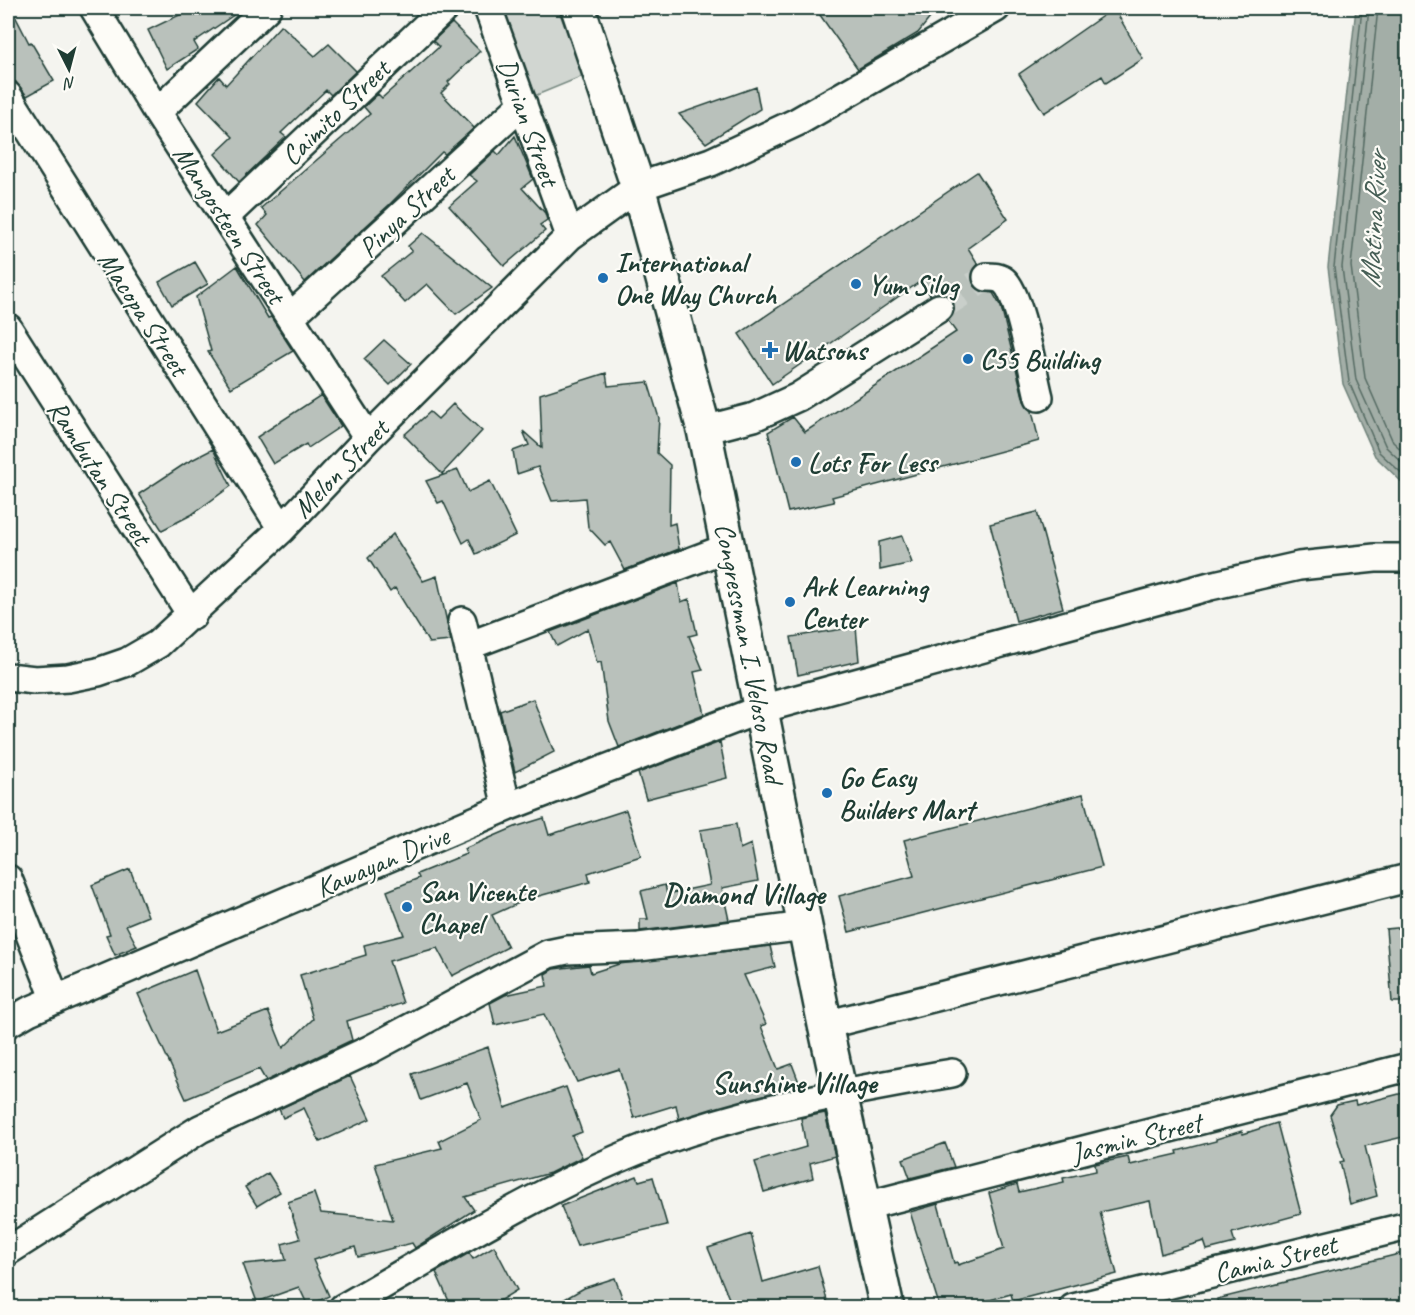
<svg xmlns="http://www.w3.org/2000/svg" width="1415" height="1315" font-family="Caveat,sans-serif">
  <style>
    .green { fill: #d1d6d1; stroke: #788a82; stroke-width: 1.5 }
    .water { fill: #a3aea7; stroke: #6e8179; stroke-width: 1.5 }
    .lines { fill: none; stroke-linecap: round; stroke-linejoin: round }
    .shore { stroke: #546a62; stroke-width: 1.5 }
    .building { fill: #b9c1bb; stroke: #1f3d34; stroke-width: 1.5 }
    .minor-tunnel { stroke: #c9cfca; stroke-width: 27; stroke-dasharray: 27 14; stroke-linecap: butt }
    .minor-casing { stroke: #1f3d34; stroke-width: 32 }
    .major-casing { stroke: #1f3d34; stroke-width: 38 }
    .minor { stroke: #fdfcf7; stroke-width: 27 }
    .major { stroke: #fdfcf7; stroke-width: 33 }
    .poi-dot { fill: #1f6fb2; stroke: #fdfcf7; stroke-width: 2 }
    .labels { text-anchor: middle; stroke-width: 4.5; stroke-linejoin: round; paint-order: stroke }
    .street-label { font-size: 28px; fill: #1f3d34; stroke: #fdfcf7 }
    .poi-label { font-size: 28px; font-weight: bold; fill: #1f3d34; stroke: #fdfcf7; text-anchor: start }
    .water-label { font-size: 30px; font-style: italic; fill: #475f56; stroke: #fdfcf7 }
    .neighbourhood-label { font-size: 30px; font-weight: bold; fill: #1f3d34; stroke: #fdfcf7 }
  </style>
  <rect width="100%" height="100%" fill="#f4f4ef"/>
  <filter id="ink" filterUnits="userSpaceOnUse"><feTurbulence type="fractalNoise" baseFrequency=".0167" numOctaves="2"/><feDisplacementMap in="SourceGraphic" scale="12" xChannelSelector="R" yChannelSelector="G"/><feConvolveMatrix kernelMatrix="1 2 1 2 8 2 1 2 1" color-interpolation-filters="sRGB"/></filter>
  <g filter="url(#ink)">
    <path class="green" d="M 502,8 L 558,8 L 583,76 L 532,97 Z"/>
    <path class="water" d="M 1356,8 L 1407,8 L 1407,487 L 1375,456 L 1343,384 L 1328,267 Z"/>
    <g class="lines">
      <path class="shore" d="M 1362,8 L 1334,267 L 1349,382 L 1379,452 L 1408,479
        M 1369,8 L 1342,267 L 1356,380 L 1386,447 L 1408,468
        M 1378,8 L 1351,266 L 1365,378 L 1393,442 L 1408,456"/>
    </g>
    <path class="building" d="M 8,8 L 11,8 L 29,43 L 31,42 L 54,81 L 27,96 L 16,82 L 8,80 Z
      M 194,8 L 244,8 L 194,42 L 198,49 L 167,69 L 148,30 Z
      M 815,8 L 938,8 L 918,33 L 858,69 Z
      M 1114,8 L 1143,59 L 1106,83 L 1102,76 L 1044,113 L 1019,74 Z
      M 452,23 L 480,51 L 448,82 L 450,84 L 441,93 L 474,128 L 445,154 L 442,152 L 389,205 L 305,282 L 258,225 L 267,215 L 261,208 L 370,114 L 364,107 L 378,94 L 382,98 L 439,47 L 433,41 Z
      M 281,25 L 315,56 L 329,44 L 356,71 L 331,95 L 326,90 L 281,133 L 286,137 L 239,182 L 215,154 L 233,137 L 198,101 L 219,77 L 226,85 Z
      M 756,87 L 760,109 L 706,143 L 679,114 Z
      M 515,136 L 533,179 L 522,188 L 545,213 L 547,220 L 540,225 L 545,231 L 504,266 L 449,206 L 477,181 L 469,175 L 495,151 L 499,155 Z
      M 977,172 L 1008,219 L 968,248 L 978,264 L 971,278 L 979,290 L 993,293 L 1001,307 L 1024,401 L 1032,411 L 1039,441 L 832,497 L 834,502 L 788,512 L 768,432 L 793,417 L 805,432 L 956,332 L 948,321 L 955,307 L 946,294 L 930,295 L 921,281 L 772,384 L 739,334 Z
      M 423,233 L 492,288 L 456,314 L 427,284 L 405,303 L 381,276 L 412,251 L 408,246 Z
      M 195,262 L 208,284 L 172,305 L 159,282 Z
      M 237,266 L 268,318 L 271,317 L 293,351 L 231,388 L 208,352 L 211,351 L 196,297 Z
      M 384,340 L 411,364 L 390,385 L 364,359 Z
      M 606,373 L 608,386 L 648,382 L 659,418 L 657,453 L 670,465 L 669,525 L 675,523 L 679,549 L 625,570 L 610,542 L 605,545 L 588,527 L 585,498 L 552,501 L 538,467 L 517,474 L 513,451 L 529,445 L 523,431 L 542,448 L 540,394 Z
      M 321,395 L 341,426 L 308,448 L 306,444 L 273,464 L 257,437 Z
      M 453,404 L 482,431 L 442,474 L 404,435 L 430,412 L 438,419 Z
      M 213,449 L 231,486 L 191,515 L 162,530 L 139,494 L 186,463 Z
      M 458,470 L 468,492 L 490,481 L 516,535 L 476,554 L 469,539 L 463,543 L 443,501 L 438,503 L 426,481 Z
      M 1037,512 L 1063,608 L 1016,621 L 990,524 Z
      M 393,534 L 423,581 L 437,576 L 451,641 L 429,643 L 395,588 L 390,592 L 368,558 Z
      M 902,536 L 912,563 L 880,570 L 879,542 Z
      M 678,583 L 681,602 L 689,599 L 697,634 L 689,636 L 703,670 L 694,672 L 704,714 L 619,747 L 609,721 L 601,662 L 597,663 L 588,629 L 557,646 L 550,632 Z
      M 856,627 L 859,661 L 798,675 L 791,637 Z
      M 533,699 L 554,752 L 515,772 L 500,711 Z
      M 720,742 L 727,778 L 646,799 L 638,773 Z
      M 1083,794 L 1102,867 L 849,932 L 839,896 L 914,876 L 904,840 Z
      M 626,810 L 641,856 L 588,873 L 590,882 L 528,899 L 492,915 L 508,947 L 452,976 L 437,948 L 389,961 L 403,1003 L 347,1021 L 352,1040 L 266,1081 L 259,1069 L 186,1099 L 138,994 L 195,970 L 216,1031 L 268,1011 L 283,1048 L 313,1019 L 300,975 L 366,955 L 364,945 L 404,935 L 387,891 L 419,878 L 417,874 L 466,854 L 464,849 L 515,827 L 544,818 L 549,835 Z
      M 736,824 L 740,849 L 751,844 L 758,881 L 722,888 L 729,920 L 640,931 L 640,919 L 648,919 L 641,891 L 665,885 L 667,894 L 710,885 L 700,830 Z
      M 130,869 L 148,916 L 126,925 L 137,946 L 115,955 L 106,935 L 110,934 L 92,885 Z
      M 1407,927 L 1407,1002 L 1392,1002 L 1386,929 Z
      M 770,946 L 775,967 L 744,975 L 766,1024 L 761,1026 L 778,1069 L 792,1064 L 800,1085 L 794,1087 L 679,1119 L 676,1105 L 634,1118 L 619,1069 L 577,1082 L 544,1014 L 495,1025 L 490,1003 L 505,995 L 547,986 L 545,974 L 553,969 L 589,965 L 591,973 L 619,964 Z
      M 488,1047 L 505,1108 L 566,1087 L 582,1132 L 572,1136 L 582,1157 L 550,1173 L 465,1197 L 474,1210 L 415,1248 L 412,1243 L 358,1257 L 355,1247 L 313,1260 L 329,1296 L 308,1306 L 299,1287 L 257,1302 L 243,1264 L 286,1260 L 282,1244 L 300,1239 L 288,1202 L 314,1193 L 321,1213 L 393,1220 L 375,1164 L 442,1148 L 439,1141 L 481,1120 L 467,1083 L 421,1100 L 412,1074 Z
      M 350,1076 L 370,1119 L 320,1142 L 304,1108 L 283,1118 L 279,1109 Z
      M 1407,1092 L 1407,1136 L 1365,1146 L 1377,1196 L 1350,1204 L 1340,1162 L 1344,1161 L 1330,1115 L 1337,1105 L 1355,1101 L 1356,1105 Z
      M 825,1113 L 835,1156 L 810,1163 L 813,1178 L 764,1192 L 755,1162 L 806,1147 L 801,1118 Z
      M 1277,1123 L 1301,1214 L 1232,1233 L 1235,1243 L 1207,1250 L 1204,1241 L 1161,1254 L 1150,1201 L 1100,1212 L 1117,1274 L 1013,1301 L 1011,1294 L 962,1308 L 940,1308 L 910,1212 L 938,1204 L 954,1263 L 957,1262 L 958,1265 L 1004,1249 L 989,1193 L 1017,1184 L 1019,1192 L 1064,1182 L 1063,1178 L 1096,1171 L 1095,1164 L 1128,1157 L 1130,1165 L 1178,1154 L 1177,1151 L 1216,1141 L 1216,1139 L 1242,1131 L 1243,1134 Z
      M 945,1143 L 954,1167 L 910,1178 L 903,1159 Z
      M 268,1173 L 280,1192 L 257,1206 L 245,1187 Z
      M 637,1176 L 639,1181 L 653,1177 L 667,1225 L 577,1246 L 561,1206 Z
      M 751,1234 L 763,1282 L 818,1266 L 829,1308 L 733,1308 L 708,1248 Z
      M 494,1246 L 517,1290 L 488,1308 L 452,1308 L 436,1272 L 469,1253 L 473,1259 Z
      M 1407,1252 L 1407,1308 L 1218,1308 L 1217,1299 Z
      M 615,1278 L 626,1308 L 549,1308 L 584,1288 Z"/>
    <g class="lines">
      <path class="minor-tunnel" d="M 939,308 L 987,277"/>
      <g class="minor-casing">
        <path id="minor" d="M 94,8 L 157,112 L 368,438
          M 488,8 L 570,236
          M 8,96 L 282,529
          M 157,112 L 267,8
          M 225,217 L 445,8
          M 987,277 C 994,277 999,277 1004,281 C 1020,294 1033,374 1039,397
          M 290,317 L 523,104
          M 8,328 L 192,616
          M 704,430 L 754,417 L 798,397 L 939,308
          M 462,621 L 507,807
          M 468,646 L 729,547
          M 8,677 L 35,680 L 68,678 L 98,672 L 127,662 L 158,644 L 282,529 L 368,438 L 570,236 L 638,187 L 711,162 L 797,122 L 996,8
          M 8,879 L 56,1000
          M 8,1023 L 29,1011 L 507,807 L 761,709 L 1210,586 L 1299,566 L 1375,558 L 1408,558
          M 825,1025 L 1408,878
          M 865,1206 L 1408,1067
          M 8,1251 L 200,1129 L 371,1049 L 548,954 L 567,950 L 639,947 L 805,926
          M 343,1308 C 446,1249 554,1180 665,1140 C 757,1107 856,1090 952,1073
          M 1073,1308 L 1408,1226"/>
      </g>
      <g class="major-casing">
        <path id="major" d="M 578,8 L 638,187 L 704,430 L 825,1025 L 887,1308"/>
      </g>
      <use href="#minor" class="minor"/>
      <use href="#major" class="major"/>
    </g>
  </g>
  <g class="poi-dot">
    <circle cx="603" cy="278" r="6"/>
    <circle cx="856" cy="284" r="6"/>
    <path d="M767 341h6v6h6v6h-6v6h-6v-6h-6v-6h6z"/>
    <circle cx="968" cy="359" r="6"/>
    <circle cx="796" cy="462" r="6"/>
    <circle cx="790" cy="602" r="6"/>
    <circle cx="827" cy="793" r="6"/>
    <circle cx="407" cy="907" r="6"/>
  </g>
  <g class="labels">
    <g class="street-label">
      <text transform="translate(335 112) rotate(-44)" y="10">Caimito Street</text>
      <text transform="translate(529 122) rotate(70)" y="10">Durian Street</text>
      <text transform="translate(406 211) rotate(-43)" y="10">Pinya Street</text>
      <text transform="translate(230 224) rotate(57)" y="10">Mangosteen Street</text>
      <text transform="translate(144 313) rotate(57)" y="10">Macopa Street</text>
      <text transform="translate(340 468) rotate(-46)" y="10">Melon Street</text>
      <text transform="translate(100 472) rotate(57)" y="10">Rambutan Street</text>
      <text transform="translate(750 653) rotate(79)" y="10">Congressman I. Veloso Road</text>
      <text transform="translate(382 861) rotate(-23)" y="10">Kawayan Drive</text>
      <text transform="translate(1136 1137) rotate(-14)" y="10">Jasmin Street</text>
      <text transform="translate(1275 1258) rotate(-14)" y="10">Camia Street</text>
    </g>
    <g class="poi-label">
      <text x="615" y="272">International<tspan x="615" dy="32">One Way Church</tspan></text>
      <text x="868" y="294">Yum Silog</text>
      <text x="782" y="360">Watsons</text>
      <text x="980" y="369">C55 Building</text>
      <text x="808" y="472">Lots For Less</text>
      <text x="802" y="596">Ark Learning<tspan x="802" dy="32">Center</tspan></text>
      <text x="839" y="787">Go Easy<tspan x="839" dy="32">Builders Mart</tspan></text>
      <text x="419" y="901">San Vicente<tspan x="419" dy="32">Chapel</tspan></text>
    </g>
    <g class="water-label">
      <text transform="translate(1373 220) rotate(-87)" y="10">Matina River</text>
    </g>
    <g class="neighbourhood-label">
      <text x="744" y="904">Diamond Village</text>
      <text x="794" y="1093">Sunshine Village</text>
    </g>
  </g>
  <rect width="1415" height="1315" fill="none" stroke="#fdfcf7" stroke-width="30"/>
  <rect x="15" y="15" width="1385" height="1285" fill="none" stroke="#1f3d34" stroke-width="2" filter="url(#ink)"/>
  <g transform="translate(69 69) rotate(174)" stroke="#fdfcf7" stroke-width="4.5" paint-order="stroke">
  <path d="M0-4.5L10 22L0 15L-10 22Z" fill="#1f3d34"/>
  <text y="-9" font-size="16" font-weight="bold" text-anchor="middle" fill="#1f3d34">N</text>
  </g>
</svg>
